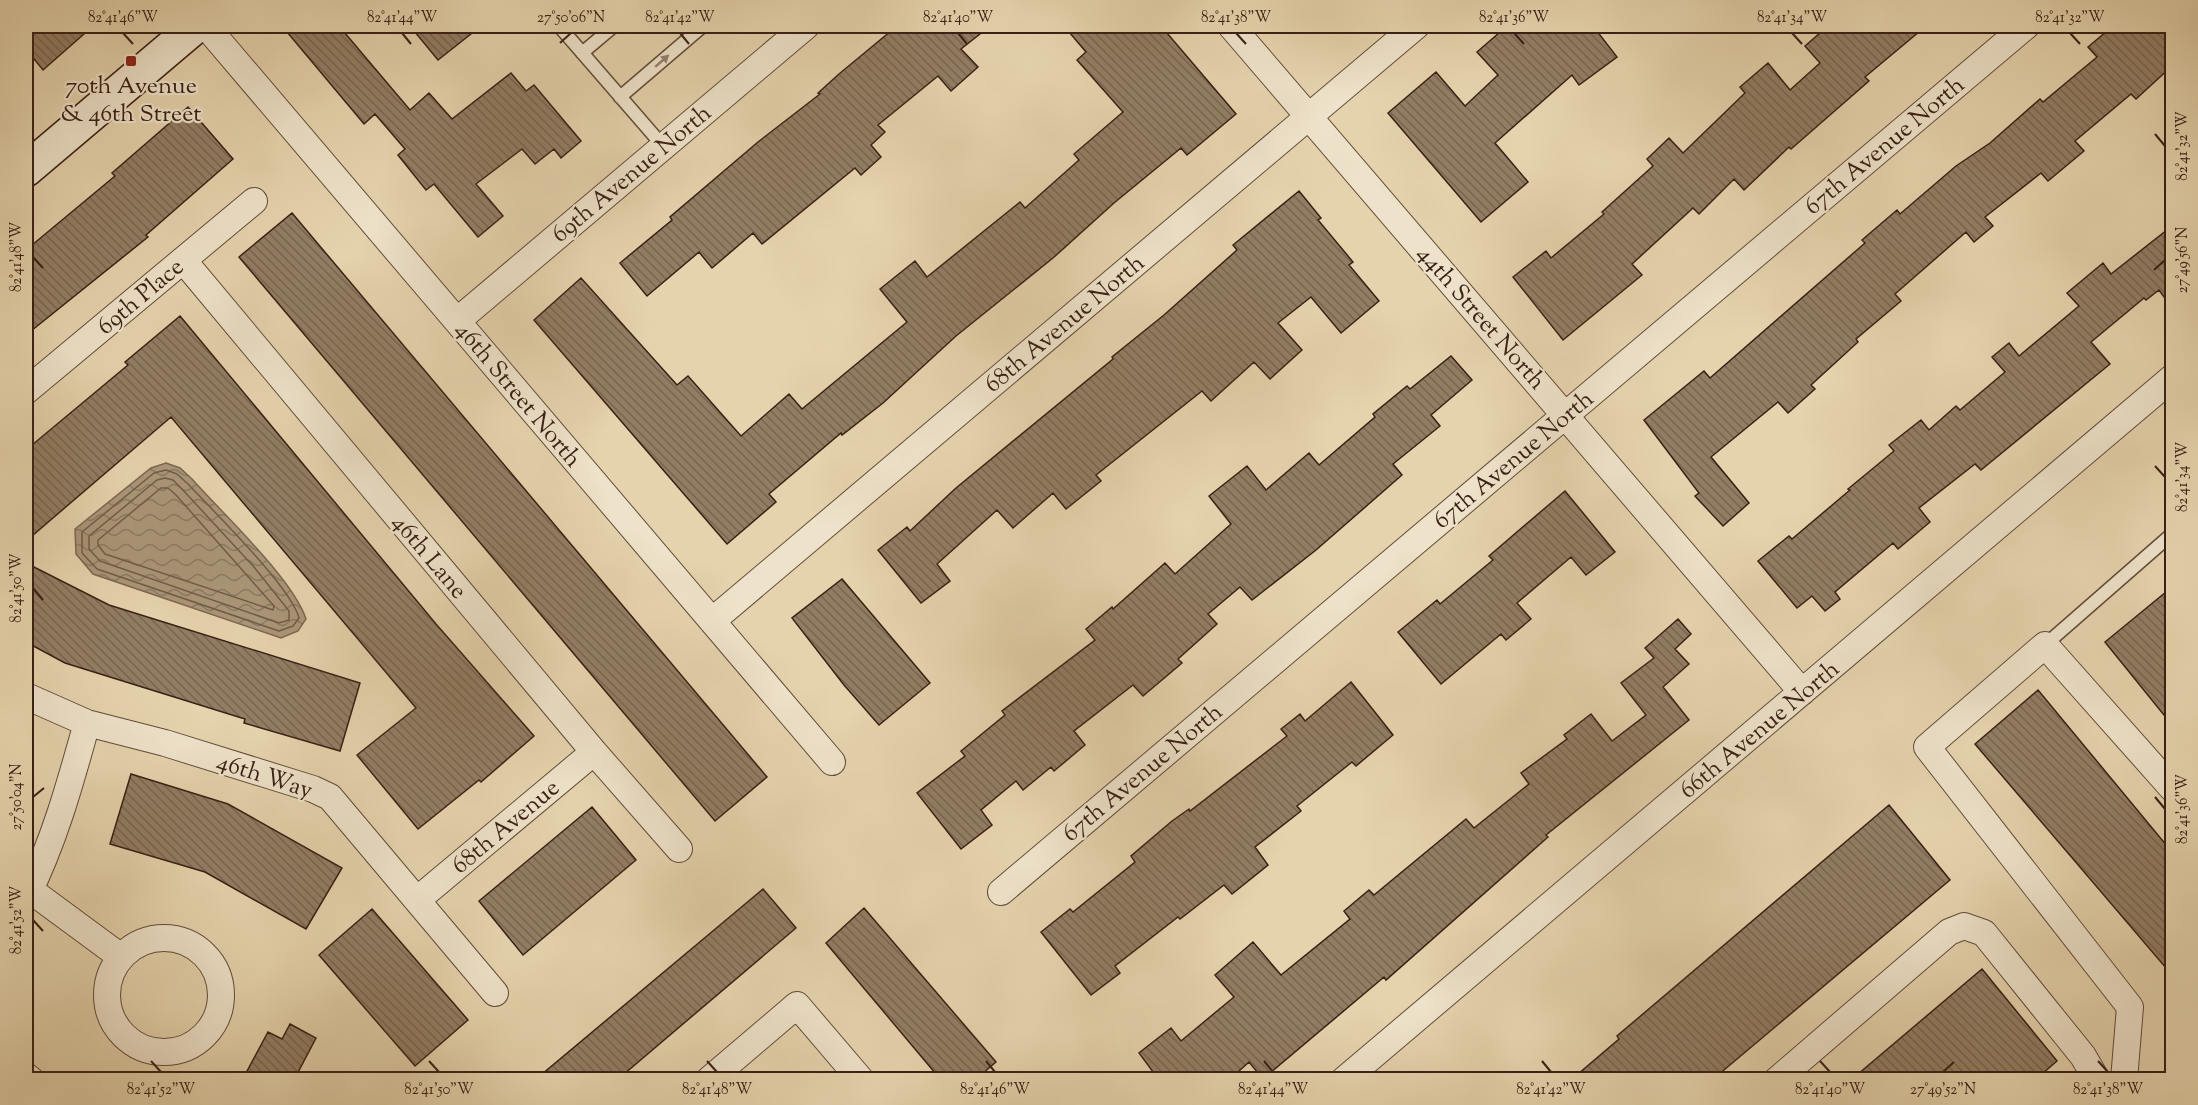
<svg xmlns="http://www.w3.org/2000/svg" width="2198" height="1105" font-family="'Sorts Mill Goudy',serif">
  <style>
    .water { fill: url(#water-waves); stroke: #7c6751; stroke-width: 1.5 }
    .lines { fill: none; stroke-linecap: round; stroke-linejoin: round }
    .shore { stroke: #715b47; stroke-width: 1.5 }
    .building { fill: url(#building-back-hatch); stroke: #382015; stroke-width: 1.5 }
    .lane-casing { stroke: #634d3b; stroke-width: 15 }
    .street-casing { stroke: #634d3b; stroke-width: 28 }
    .secondary-casing { stroke: #382015; stroke-width: 36 }
    .lane { stroke: #eee2ca; stroke-width: 12 }
    .street { stroke: #eee2ca; stroke-width: 26 }
    .secondary { stroke: #eee2ca; stroke-width: 33 }
    .oneway { fill: #938170 }
    .ticks { fill: none; stroke: #382015; stroke-width: 2 }
    .poi-dot { fill: #8f2418; stroke: #eee2ca; stroke-width: 2 }
    .labels { text-anchor: middle; stroke-width: 4.5; stroke-linejoin: round; paint-order: stroke }
    .poi-label { font-size: 24px; fill: #382015; stroke: #eee2ca }
    .street-label { font-size: 24px; fill: #382015; stroke: #eee2ca }
    .neatline { fill: none; stroke: #382015; stroke-width: 2 }
    .ticks-label { font-size: 15px; text-anchor: middle; fill: #382015 }
  </style>
  <defs>
    <pattern id="water-waves" width="16" height="10" patternUnits="userSpaceOnUse" patternTransform="scale(1.5)"><rect width="16" height="10" fill="#aa9679"/><path d="M0 5q4-4 8 0t8 0" fill="none" stroke="#8b7a62"/></pattern>
    <pattern id="building-back-hatch" width="6" height="6" patternUnits="userSpaceOnUse" patternTransform="scale(1.5)"><rect width="6" height="6" fill="#927d64"/><path d="M-1 5l2 2M0 0l6 6M5-1l2 2" fill="none" stroke="#786651"/></pattern>
  </defs>
  <rect width="100%" height="100%" fill="#e5d3ad"/>
  <filter id="stains"><feTurbulence type="fractalNoise" baseFrequency=".00333" numOctaves="4"/><feColorMatrix values="0 0 0 0 .2 0 0 0 0 .09 0 0 0 0 .02 0 0 0 .5 -.17"/></filter>
  <radialGradient id="worn" r=".72"><stop offset=".6" stop-color="#630" stop-opacity="0"/><stop offset="1" stop-color="#630" stop-opacity=".3"/></radialGradient>
  <path class="water" d="M 166,463 L 180,468 L 192,479 C 222,513 293,579 306,619 L 298,631 L 281,638 L 93,574 L 76,554 L 75,529 L 151,468 Z"/>
  <g class="lines">
    <path class="shore" d="M 166,470 L 177,474 L 188,484 C 213,511 291,587 299,618 L 293,626 L 279,631 L 97,569 L 82,553 L 82,532 L 154,473 Z
      M 165,478 L 173,480 L 182,489 L 254,567 L 289,611 L 289,620 L 279,623 L 100,561 L 89,549 L 89,536 L 157,480 Z
      M 161,488 L 168,488 L 176,495 L 274,606 L 273,610 L 105,554 L 98,545 L 98,540 Z"/>
  </g>
  <path class="building" d="M 26,26 L 93,26 L 43,70 L 26,49 Z
    M 282,26 L 339,26 L 410,110 L 429,93 L 452,119 L 511,73 L 526,91 L 534,85 L 581,141 L 561,158 L 554,149 L 535,164 L 522,149 L 476,184 L 503,216 L 478,237 L 434,184 L 426,190 L 398,155 L 405,149 L 375,114 L 364,124 Z
    M 410,26 L 481,26 L 438,60 Z
    M 897,26 L 990,26 L 961,49 L 978,67 L 951,91 L 938,76 L 878,125 L 885,132 L 871,145 L 881,157 L 861,175 L 855,168 L 762,244 L 753,233 L 712,268 L 699,252 L 647,296 L 620,263 L 672,220 L 670,217 L 758,142 L 820,94 L 818,93 L 839,74 Z
    M 1064,26 L 1161,26 L 1236,114 L 1187,155 L 1181,148 L 1114,203 L 1053,258 L 956,336 L 883,403 L 842,435 L 841,433 L 769,494 L 776,502 L 727,544 L 534,320 L 581,278 L 677,385 L 688,376 L 741,436 L 789,394 L 802,409 L 907,322 L 880,289 L 915,261 L 927,277 L 1020,202 L 1025,208 L 1079,160 L 1074,154 L 1123,112 L 1077,60 L 1086,52 Z
    M 1507,26 L 1593,26 L 1617,57 L 1579,85 L 1572,75 L 1495,143 L 1528,182 L 1481,222 L 1388,113 L 1436,72 L 1465,106 L 1498,75 L 1477,52 Z
    M 1828,26 L 1926,26 L 1865,77 L 1869,81 L 1791,149 L 1789,147 L 1744,190 L 1734,179 L 1699,214 L 1693,208 L 1632,264 L 1642,275 L 1563,340 L 1513,277 L 1546,251 L 1551,258 L 1604,214 L 1602,212 L 1653,166 L 1647,159 L 1669,138 L 1683,153 L 1745,93 L 1740,87 L 1768,63 L 1790,90 L 1820,63 L 1805,46 Z
    M 2113,26 L 2172,26 L 2172,66 L 2136,99 L 2131,94 L 2075,141 L 2084,151 L 2048,181 L 2041,173 L 1985,217 L 1993,226 L 1974,242 L 1966,232 L 1895,294 L 1901,301 L 1856,339 L 1858,342 L 1811,385 L 1815,389 L 1788,413 L 1778,402 L 1711,457 L 1749,503 L 1723,526 L 1695,496 L 1699,493 L 1644,420 L 1704,371 L 1710,378 L 1865,243 L 1862,240 L 1897,210 L 1900,214 L 1956,166 L 1990,143 L 2040,99 L 2043,102 L 2097,57 L 2088,47 Z
    M 188,107 L 233,159 L 146,235 L 148,237 L 26,335 L 26,250 L 115,176 L 112,173 Z
    M 1299,191 L 1321,218 L 1318,220 L 1353,262 L 1349,265 L 1379,301 L 1341,333 L 1311,297 L 1278,323 L 1302,350 L 1270,379 L 1254,362 L 1211,401 L 1202,391 L 1096,475 L 1101,481 L 1066,509 L 1053,493 L 1013,528 L 997,510 L 937,564 L 950,581 L 921,603 L 878,550 L 907,527 L 910,531 L 956,488 L 1113,359 L 1112,357 L 1164,315 L 1237,250 L 1233,245 Z
    M 292,213 L 767,777 L 715,821 L 239,257 Z
    M 2172,226 L 2172,308 L 2159,290 L 2146,300 L 2144,298 L 2091,342 L 2110,364 L 1981,470 L 1975,464 L 1919,508 L 1930,522 L 1898,549 L 1893,543 L 1835,592 L 1840,599 L 1825,611 L 1812,596 L 1797,608 L 1758,561 L 1789,536 L 1792,539 L 1850,490 L 1848,489 L 1894,451 L 1889,445 L 1921,420 L 1929,430 L 1956,406 L 1960,410 L 2005,372 L 1992,357 L 2009,343 L 2019,356 L 2079,306 L 2067,293 L 2103,263 L 2111,274 Z
    M 180,316 L 436,624 L 534,736 L 481,782 L 479,780 L 418,829 L 357,755 L 416,708 L 171,417 L 26,541 L 26,450 L 128,365 L 125,362 Z
    M 1451,356 L 1472,380 L 1431,415 L 1440,426 L 1393,464 L 1402,475 L 1316,550 L 1252,600 L 1240,587 L 1208,614 L 1217,624 L 1178,659 L 1182,663 L 1143,696 L 1133,685 L 1074,731 L 1085,745 L 1054,771 L 1051,767 L 1023,790 L 1016,781 L 981,810 L 992,825 L 961,849 L 917,793 L 965,756 L 961,751 L 1005,715 L 1002,711 L 1095,640 L 1086,629 L 1112,607 L 1113,609 L 1165,563 L 1175,574 L 1231,524 L 1209,496 L 1247,466 L 1266,490 L 1309,453 L 1319,465 L 1375,417 L 1373,414 L 1407,386 L 1410,389 Z
    M 1565,491 L 1615,552 L 1586,575 L 1571,557 L 1517,603 L 1531,619 L 1506,640 L 1501,634 L 1441,684 L 1398,632 L 1437,600 L 1440,604 L 1493,560 L 1489,556 Z
    M 26,563 L 109,605 L 360,683 L 340,751 L 244,723 L 245,719 L 65,663 L 26,642 Z
    M 842,579 L 930,683 L 879,725 L 844,685 L 792,618 Z
    M 2172,587 L 2172,725 L 2105,642 Z
    M 1678,619 L 1691,634 L 1675,649 L 1689,664 L 1663,687 L 1689,720 L 1546,835 L 1548,837 L 1386,980 L 1384,977 L 1263,1079 L 1249,1062 L 1229,1080 L 1159,1080 L 1139,1053 L 1171,1028 L 1181,1041 L 1234,997 L 1215,975 L 1253,942 L 1281,975 L 1350,919 L 1344,911 L 1369,890 L 1374,895 L 1466,819 L 1474,828 L 1529,784 L 1521,773 L 1567,739 L 1564,735 L 1591,714 L 1612,741 L 1646,715 L 1621,683 L 1654,658 L 1645,648 Z
    M 1351,682 L 1393,735 L 1356,766 L 1352,762 L 1297,806 L 1301,811 L 1255,847 L 1268,865 L 1232,894 L 1224,885 L 1180,919 L 1178,917 L 1115,966 L 1120,973 L 1091,995 L 1041,932 L 1070,909 L 1073,912 L 1135,862 L 1131,856 L 1172,821 L 1189,809 L 1190,811 L 1287,736 L 1281,729 L 1300,714 L 1305,721 Z
    M 2038,690 L 2172,852 L 2172,975 L 1975,744 Z
    M 131,774 L 228,804 L 342,868 L 306,929 L 205,872 L 110,844 Z
    M 1889,805 L 1950,880 L 1712,1080 L 1571,1080 L 1619,1039 L 1617,1036 Z
    M 592,807 L 636,860 L 523,955 L 479,901 Z
    M 763,889 L 796,928 L 617,1080 L 535,1080 Z
    M 864,908 L 996,1062 L 975,1080 L 941,1080 L 826,943 Z
    M 372,909 L 468,1020 L 415,1066 L 319,955 Z
    M 1982,969 L 2057,1061 L 2035,1080 L 1851,1080 Z
    M 290,1024 L 316,1038 L 294,1080 L 258,1080 L 246,1073 L 268,1032 L 282,1039 Z"/>
  <g class="lines">
    <g class="lane-casing">
      <path id="lane" d="M 559,26 L 663,146
        M 582,53 L 614,26
        M 620,97 L 703,26
        M 2045,645 L 2172,534"/>
    </g>
    <g class="street-casing">
      <path id="street" d="M 206,26 L 832,762
        M 1231,26 L 1802,692
        M 183,260 L 594,752 L 679,849
        M 457,321 L 806,26
        M 26,391 L 254,201
        M 712,621 L 1416,26
        M 26,696 L 87,723 L 165,743 L 313,789 L 330,797 L 495,993
        M 26,887 L 121,957
        M 1001,892 L 2026,26
        M 26,898 C 54,842 70,784 87,723
        M 417,900 L 594,752
        M107 995a57 57 0 1 1 114 0a57 57 0 1 1-114 0Z
        M 26,1076 L 31,1080
        M 709,1080 L 797,1005 L 861,1080
        M 1344,1080 L 2172,378
        M 1777,1080 L 1949,932 L 1964,926 L 1984,933 L 2083,1056 L 2097,1080
        M 2124,1080 L 2130,1007 L 1927,747 L 2045,645 L 2172,788"/>
    </g>
    <g class="secondary-casing">
      <path id="secondary" d="M 26,170 L 196,26"/>
    </g>
    <use href="#lane" class="lane"/>
    <use href="#street" class="street"/>
    <use href="#secondary" class="secondary"/>
  </g>
  <defs><path id="oneway-solid" d="M-6-.8H1V-3.2L6.5 0L1 3.2V.8H-6Z" transform="scale(1.5)"/></defs>
  <use class="oneway" href="#oneway-solid" transform="translate(662 61) rotate(-41)"/>
  <path class="ticks" d="M 123,33 L 133,44M 402,33 L 411,44M 680,33 L 689,44M 958,33 L 967,44M 1236,33 L 1246,44M 1514,33 L 1524,44M 1792,33 L 1802,44M 2070,33 L 2080,44M 560,43 L 571,33M 2155,134 L 2165,146M 33,257 L 43,268M 2154,270 L 2165,260M 2155,466 L 2165,477M 33,588 L 43,600M 33,797 L 44,788M 2155,797 L 2165,809M 33,920 L 43,931M 151,1061 L 161,1072M 429,1061 L 439,1072M 707,1061 L 717,1072M 986,1061 L 995,1072M 1264,1061 L 1273,1072M 1542,1061 L 1551,1072M 1820,1061 L 1830,1072M 2098,1061 L 2108,1072M 1943,1072 L 1954,1062"/>
  <rect class="poi-dot" x="125" y="55" width="12" height="12" rx="3"/>
  <g class="labels">
    <g class="poi-label">
      <text x="131" y="93">70th Avenue<tspan x="131" dy="28">&amp; 46th Street</tspan></text>
    </g>
    <g class="street-label">
      <text transform="translate(1884 145) rotate(-40)" y="8">67th Avenue North</text>
      <text transform="translate(631 173) rotate(-40)" y="8">69th Avenue North</text>
      <text transform="translate(140 296) rotate(-40)" y="8">69th Place</text>
      <text transform="translate(1482 317) rotate(49)" y="8">44th Street North</text>
      <text transform="translate(1064 323) rotate(-40)" y="8">68th Avenue North</text>
      <text transform="translate(519 394) rotate(50)" y="8">46th Street North</text>
      <text transform="translate(1513 459) rotate(-40)" y="8">67th Avenue North</text>
      <text transform="translate(430 556) rotate(50)" y="8">46th Lane</text>
      <text transform="translate(1759 729) rotate(-40)" y="8">66th Avenue North</text>
      <text transform="translate(1142 772) rotate(-40)" y="8">67th Avenue North</text>
      <text transform="translate(265 775) rotate(18)" y="8">46th Way</text>
      <text transform="translate(505 826) rotate(-40)" y="8">68th Avenue</text>
    </g>
  </g>
  <rect width="2198" height="1105" fill="none" stroke="#e5d3ad" stroke-width="66"/>
  <rect x="33" y="33" width="2132" height="1039" class="neatline"/>
  <g class="ticks-label">
    <text x="123" y="22">82°41'46"W</text>
    <text x="402" y="22">82°41'44"W</text>
    <text x="571" y="22">27°50'06"N</text>
    <text x="680" y="22">82°41'42"W</text>
    <text x="958" y="22">82°41'40"W</text>
    <text x="1236" y="22">82°41'38"W</text>
    <text x="1514" y="22">82°41'36"W</text>
    <text x="1792" y="22">82°41'34"W</text>
    <text x="2070" y="22">82°41'32"W</text>
    <text transform="translate(2182 146) rotate(-90)" y="5">82°41'32"W</text>
    <text transform="translate(16 257) rotate(-90)" y="5">82°41'48"W</text>
    <text transform="translate(2182 260) rotate(-90)" y="5">27°49'56"N</text>
    <text transform="translate(2182 477) rotate(-90)" y="5">82°41'34"W</text>
    <text transform="translate(16 588) rotate(-90)" y="5">82°41'50"W</text>
    <text transform="translate(16 797) rotate(-90)" y="5">27°50'04"N</text>
    <text transform="translate(2182 809) rotate(-90)" y="5">82°41'36"W</text>
    <text transform="translate(16 920) rotate(-90)" y="5">82°41'52"W</text>
    <text x="161" y="1094">82°41'52"W</text>
    <text x="439" y="1094">82°41'50"W</text>
    <text x="717" y="1094">82°41'48"W</text>
    <text x="995" y="1094">82°41'46"W</text>
    <text x="1273" y="1094">82°41'44"W</text>
    <text x="1551" y="1094">82°41'42"W</text>
    <text x="1830" y="1094">82°41'40"W</text>
    <text x="1943" y="1094">27°49'52"N</text>
    <text x="2108" y="1094">82°41'38"W</text>
  </g>
  <rect width="100%" height="100%" filter="url(#stains)"/>
  <rect width="100%" height="100%" fill="url(#worn)"/>
</svg>
